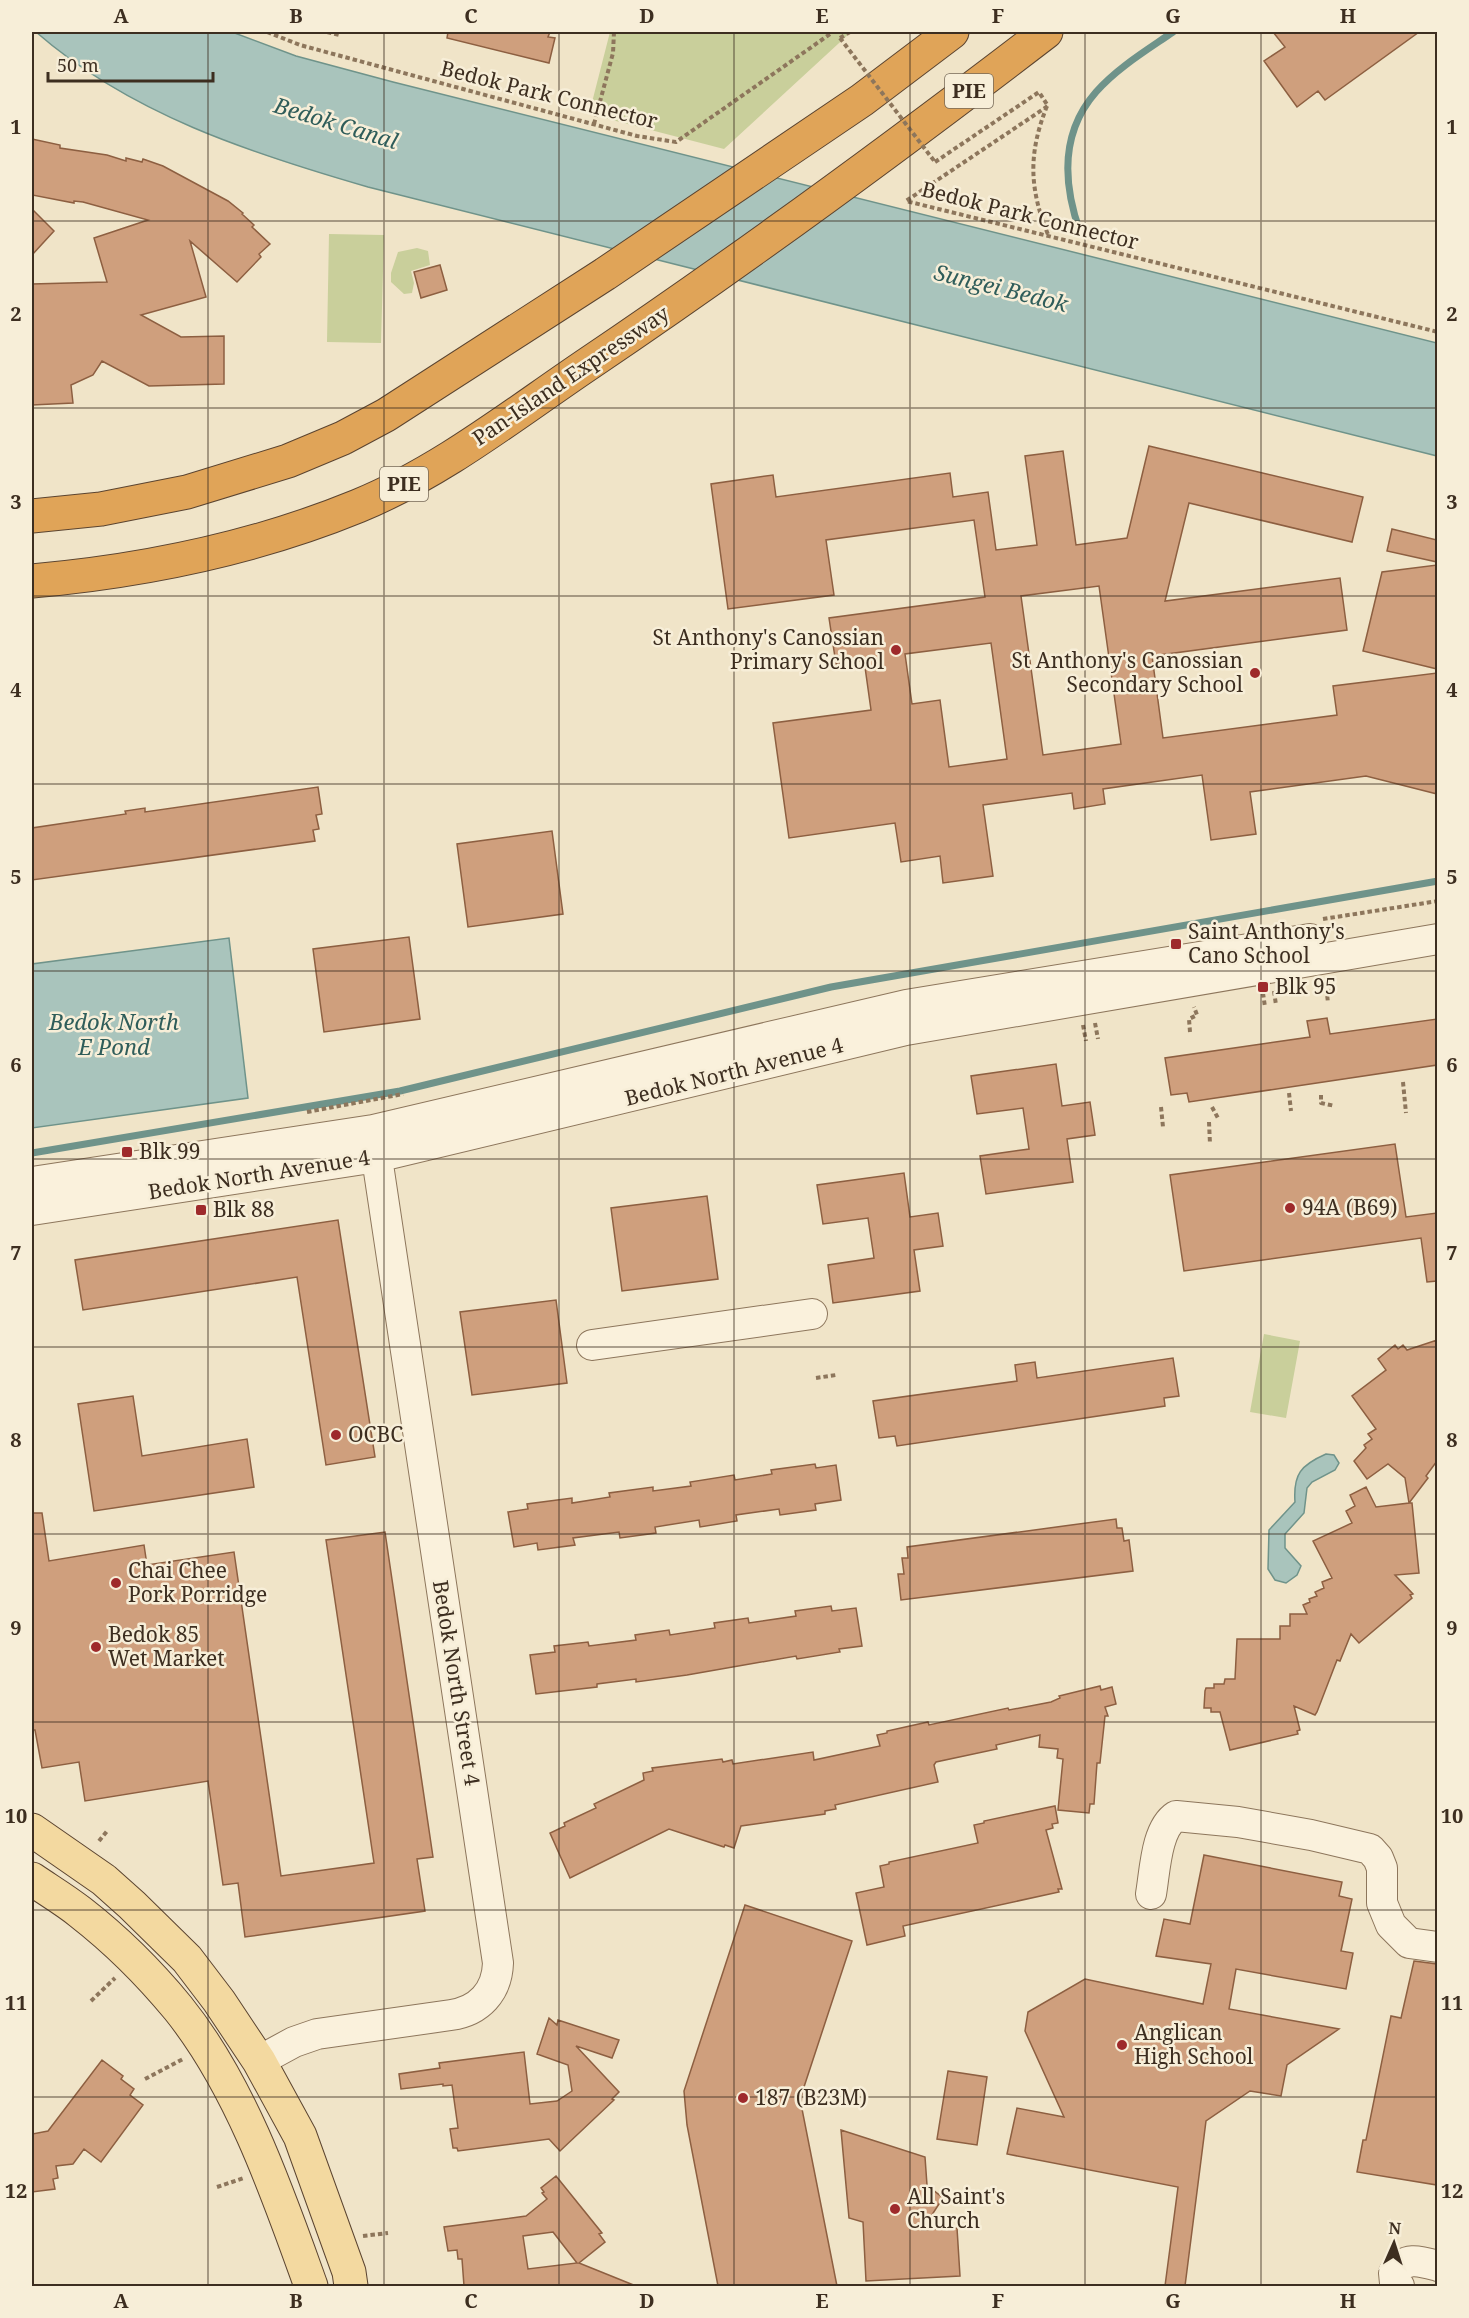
<svg xmlns="http://www.w3.org/2000/svg" width="1469" height="2318" font-family="'Noto Serif',serif">
  <style>
    .green { fill: #c9cf9b }
    .water { fill: #a9c4bc; stroke: #6f938a; stroke-width: 1.5 }
    .lines { fill: none; stroke-linecap: round; stroke-linejoin: round }
    .stream { stroke: #6f938a; stroke-width: 7 }
    .building { fill: #cf9f7d; stroke: #8d5f41; stroke-width: 1.5; fill-rule: evenodd }
    .minor-casing { stroke: #8d765c; stroke-width: 32 }
    .major-casing { stroke: #5b4430; stroke-width: 35 }
    .highway-casing { stroke: #5b4430; stroke-width: 35 }
    .path { stroke: #8d765c; stroke-width: 4; stroke-dasharray: 4.5 3; stroke-linecap: butt }
    .minor { stroke: #faf1dc; stroke-width: 30 }
    .major { stroke: #f3d9a0; stroke-width: 33 }
    .highway { stroke: #e0a458; stroke-width: 33 }
    .path-bridge { stroke: #8d765c; stroke-width: 4; stroke-dasharray: 4.5 3; stroke-linecap: butt }
    .grid { fill: none; stroke: #3d2e20; stroke-width: 1.5; stroke-opacity: 0.55 }
    .poi-dot { fill: #9e2a2b; stroke: #f7eed8; stroke-width: 2 }
    .labels { text-anchor: middle; stroke-width: 5; stroke-linejoin: round; paint-order: stroke }
    .shield { fill: #f7eed8; stroke: #756857; stroke-width: 1.5 }
    .shield-label { font-size: 20px; font-weight: bold; fill: #3d2e20 }
    .street-label { font-size: 21px; fill: #3d2e20; stroke: #f7eed8 }
    .poi-label { font-size: 21px; fill: #3d2e20; stroke: #f7eed8; text-anchor: start }
    .water-label { font-size: 22px; font-style: italic; fill: #2f5d5a; stroke: #f7eed8 }
    .neatline { fill: none; stroke: #3d2e20; stroke-width: 2 }
    .grid-label { font-size: 20px; text-anchor: middle; font-weight: bold; fill: #3d2e20 }
  </style>
  <rect width="100%" height="100%" fill="#f0e4c8"/>
  <path class="green" d="M 610,32 L 851,32 L 724,149 L 589,114 Z
    M 329,234 L 384,235 L 381,343 L 327,342 Z
    M 417,248 L 428,251 L 430,265 L 411,271 L 414,283 L 412,293 L 404,294 L 391,282 L 391,273 L 398,252 Z
    M 1264,1334 L 1300,1341 L 1286,1418 L 1250,1412 Z"/>
  <path class="water" d="M 36,32 L 232,32 L 296,56 L 393,82 L 1437,343 L 1437,456 L 368,187 C 250,153 130,114 36,32 Z
    M 229,938 L 248,1098 L 32,1128 L 32,964 Z
    M 1326,1454 L 1334,1455 L 1339,1463 L 1335,1470 L 1312,1482 L 1307,1488 L 1304,1513 L 1285,1534 L 1285,1548 L 1301,1566 L 1297,1575 L 1286,1583 L 1275,1580 L 1268,1569 L 1269,1530 L 1295,1502 C 1293,1474 1301,1465 1326,1454 Z"/>
  <g class="lines">
    <path class="stream" d="M 1080,232 C 1063,184 1060,133 1096,92 C 1117,68 1147,50 1173,32
      M 32,1153 L 400,1091 L 831,987 L 1438,881"/>
  </g>
  <path class="building" d="M 448,32 L 550,32 L 548,37 L 555,38 L 549,63 L 447,38 Z
    M 1273,32 L 1419,32 L 1325,100 L 1318,91 L 1297,107 L 1264,61 L 1285,47 Z
    M 32,139 L 60,145 L 60,148 L 107,155 L 126,161 L 126,158 L 142,162 L 143,159 L 163,166 L 228,201 L 243,213 L 242,214 L 254,225 L 252,227 L 270,244 L 259,254 L 261,257 L 237,282 L 190,241 L 206,297 L 141,315 L 181,337 L 224,336 L 224,384 L 149,386 L 102,361 L 93,375 L 71,385 L 73,403 L 32,405 L 32,284 L 107,282 L 94,238 L 148,220 L 83,202 L 74,201 L 74,203 L 32,195 Z
    M 32,209 L 54,231 L 32,255 Z
    M 440,265 L 447,290 L 421,298 L 414,272 Z
    M 1149,446 L 1363,497 L 1352,542 L 1189,503 L 1165,601 L 1340,578 L 1347,630 L 1152,656 L 1163,738 L 1337,715 L 1333,686 L 1437,673 L 1437,794 L 1366,776 L 1250,792 L 1256,834 L 1211,840 L 1202,775 L 1103,789 L 1105,804 L 1074,809 L 1072,793 L 983,805 L 993,876 L 943,883 L 940,856 L 901,862 L 895,823 L 789,838 L 773,723 L 871,710 L 864,660 L 836,664 L 829,618 L 985,597 L 974,520 L 826,540 L 834,595 L 728,609 L 711,484 L 773,475 L 776,497 L 950,473 L 953,497 L 988,492 L 996,550 L 1037,545 L 1025,456 L 1063,451 L 1076,545 L 1127,538 ZM 1099,586 L 1121,744 L 1043,755 L 1021,596 ZM 991,643 L 1007,759 L 949,767 L 940,700 L 912,704 L 905,654 Z
    M 1392,529 L 1437,540 L 1437,562 L 1387,551 Z
    M 1437,565 L 1437,669 L 1363,651 L 1382,572 Z
    M 318,787 L 322,814 L 316,815 L 319,829 L 313,830 L 315,841 L 32,880 L 32,828 L 126,814 L 125,811 L 145,808 L 145,812 Z
    M 552,831 L 563,914 L 468,927 L 457,844 Z
    M 409,937 L 420,1019 L 324,1032 L 313,949 Z
    M 1327,1018 L 1330,1034 L 1437,1019 L 1437,1065 L 1189,1102 L 1187,1093 L 1171,1095 L 1165,1058 L 1310,1037 L 1307,1021 Z
    M 1056,1064 L 1062,1106 L 1090,1102 L 1095,1135 L 1067,1139 L 1073,1182 L 986,1194 L 980,1156 L 1029,1149 L 1023,1108 L 977,1114 L 971,1076 Z
    M 1395,1144 L 1406,1217 L 1437,1213 L 1437,1281 L 1427,1282 L 1421,1238 L 1184,1271 L 1170,1175 Z
    M 904,1173 L 910,1217 L 938,1213 L 943,1246 L 914,1250 L 920,1291 L 833,1303 L 828,1265 L 874,1258 L 868,1218 L 823,1224 L 817,1185 Z
    M 707,1196 L 718,1279 L 622,1291 L 611,1208 Z
    M 338,1220 L 375,1457 L 326,1465 L 297,1277 L 83,1310 L 75,1260 Z
    M 556,1300 L 567,1383 L 472,1395 L 460,1312 Z
    M 1437,1340 L 1437,1461 L 1426,1476 L 1428,1478 L 1409,1503 L 1412,1503 L 1419,1573 L 1395,1575 L 1413,1594 L 1410,1595 L 1412,1598 L 1359,1643 L 1351,1634 L 1340,1661 L 1337,1660 L 1317,1712 L 1315,1715 L 1294,1706 L 1300,1730 L 1297,1731 L 1298,1734 L 1230,1750 L 1220,1712 L 1211,1712 L 1211,1708 L 1204,1708 L 1205,1691 L 1206,1688 L 1214,1688 L 1214,1684 L 1224,1684 L 1225,1679 L 1235,1679 L 1237,1639 L 1280,1639 L 1280,1626 L 1290,1626 L 1290,1614 L 1307,1614 L 1303,1605 L 1310,1602 L 1309,1599 L 1317,1596 L 1315,1592 L 1324,1588 L 1322,1582 L 1332,1578 L 1313,1541 L 1352,1523 L 1346,1511 L 1355,1506 L 1350,1495 L 1366,1487 L 1376,1507 L 1409,1503 L 1405,1478 L 1388,1464 L 1367,1479 L 1354,1461 L 1366,1448 L 1364,1445 L 1372,1439 L 1368,1434 L 1376,1429 L 1352,1396 L 1386,1370 L 1378,1359 L 1395,1345 L 1398,1349 L 1403,1345 L 1407,1350 Z
    M 1173,1358 L 1179,1396 L 1164,1398 L 1165,1406 L 897,1446 L 895,1436 L 879,1438 L 873,1401 L 1017,1381 L 1015,1365 L 1035,1362 L 1037,1378 Z
    M 133,1396 L 142,1456 L 247,1439 L 254,1487 L 94,1511 L 78,1404 Z
    M 815,1464 L 816,1468 L 836,1465 L 841,1500 L 815,1504 L 816,1510 L 780,1515 L 779,1509 L 736,1515 L 737,1521 L 700,1527 L 699,1520 L 655,1527 L 656,1533 L 620,1538 L 619,1532 L 573,1538 L 575,1545 L 538,1550 L 537,1543 L 514,1547 L 508,1512 L 528,1509 L 527,1504 L 572,1498 L 572,1503 L 610,1497 L 609,1493 L 653,1487 L 653,1491 L 691,1486 L 690,1482 L 734,1475 L 735,1480 L 772,1474 L 771,1470 Z
    M 32,1513 L 42,1513 L 49,1561 L 144,1545 L 147,1565 L 234,1552 L 281,1876 L 374,1863 L 326,1540 L 385,1532 L 433,1857 L 417,1859 L 425,1911 L 245,1937 L 238,1883 L 223,1885 L 208,1781 L 85,1801 L 79,1762 L 42,1768 L 35,1730 L 32,1730 Z
    M 1116,1519 L 1117,1528 L 1122,1528 L 1124,1541 L 1129,1540 L 1133,1571 L 901,1600 L 898,1574 L 904,1574 L 902,1558 L 908,1558 L 907,1547 Z
    M 831,1606 L 832,1611 L 856,1608 L 862,1646 L 839,1649 L 840,1652 L 797,1659 L 796,1656 L 687,1675 L 636,1682 L 636,1679 L 597,1684 L 597,1687 L 536,1694 L 530,1655 L 555,1652 L 554,1646 L 588,1642 L 589,1646 L 636,1640 L 635,1635 L 669,1630 L 670,1635 L 715,1628 L 714,1623 L 748,1618 L 749,1623 L 796,1616 L 795,1611 Z
    M 1100,1686 L 1101,1690 L 1112,1687 L 1116,1704 L 1105,1707 L 1108,1716 L 1105,1716 L 1100,1763 L 1097,1763 L 1094,1804 L 1090,1804 L 1089,1813 L 1058,1810 L 1063,1759 L 1057,1758 L 1058,1749 L 1039,1747 L 1040,1735 L 996,1745 L 997,1749 L 936,1762 L 934,1765 L 938,1782 L 835,1805 L 836,1809 L 825,1811 L 825,1814 L 741,1826 L 734,1848 L 725,1845 L 724,1847 L 669,1829 L 570,1878 L 550,1833 L 565,1826 L 564,1823 L 596,1808 L 594,1804 L 644,1780 L 643,1773 L 653,1771 L 652,1768 L 722,1759 L 723,1762 L 732,1760 L 733,1764 L 813,1752 L 814,1760 L 880,1746 L 877,1735 L 887,1733 L 887,1731 L 928,1722 L 929,1725 L 1008,1708 L 1009,1710 L 1051,1702 L 1060,1698 L 1059,1696 Z
    M 1055,1806 L 1058,1823 L 1052,1824 L 1053,1828 L 1046,1830 L 1062,1889 L 1058,1889 L 1059,1892 L 903,1926 L 905,1936 L 867,1945 L 856,1893 L 884,1887 L 880,1866 L 889,1864 L 889,1862 L 978,1843 L 974,1825 L 984,1823 L 984,1821 Z
    M 1204,1855 L 1342,1882 L 1339,1896 L 1352,1899 L 1341,1951 L 1353,1953 L 1346,1989 L 1236,1969 L 1229,2009 L 1339,2029 L 1287,2065 L 1281,2096 L 1250,2091 L 1206,2121 L 1185,2286 L 1165,2286 L 1178,2187 L 1007,2154 L 1017,2108 L 1064,2117 L 1025,2031 L 1028,2012 L 1085,1979 L 1203,2004 L 1211,1964 L 1156,1956 L 1164,1919 L 1190,1924 Z
    M 745,1905 L 852,1941 L 802,2093 L 801,2104 L 837,2286 L 718,2286 L 687,2125 L 684,2091 Z
    M 1414,1961 L 1437,1964 L 1437,2185 L 1357,2172 L 1363,2140 L 1366,2140 L 1391,2016 L 1401,2018 Z
    M 549,2018 L 557,2025 L 558,2020 L 619,2040 L 612,2058 L 576,2046 L 619,2092 L 612,2099 L 614,2100 L 560,2151 L 549,2139 L 458,2151 L 457,2148 L 453,2148 L 450,2129 L 458,2128 L 452,2085 L 443,2086 L 443,2084 L 401,2089 L 399,2074 L 440,2068 L 439,2063 L 524,2052 L 530,2104 L 557,2101 L 572,2091 L 568,2065 L 537,2054 Z
    M 102,2060 L 123,2076 L 121,2079 L 134,2089 L 130,2095 L 143,2105 L 101,2162 L 84,2149 L 73,2164 L 56,2166 L 58,2178 L 53,2179 L 55,2189 L 32,2192 L 32,2134 L 48,2131 Z
    M 948,2071 L 987,2077 L 977,2145 L 937,2139 Z
    M 841,2130 L 925,2157 L 927,2185 L 943,2198 L 922,2230 L 957,2228 L 960,2276 L 866,2281 L 863,2222 L 849,2218 Z
    M 556,2176 L 602,2233 L 599,2234 L 605,2242 L 579,2263 L 636,2286 L 464,2286 L 462,2259 L 458,2259 L 457,2250 L 448,2251 L 444,2227 L 526,2216 L 547,2199 L 542,2193 L 544,2192 L 541,2188 ZM 553,2232 L 577,2263 L 528,2269 L 523,2236 Z"/>
  <g class="lines">
    <g class="minor-casing">
      <path id="minor" d="M 32,1182 L 373,1130 L 906,1005 L 1310,939
        M 32,1210 L 377,1157 L 906,1030 L 1438,939
        M 592,1345 L 812,1314
        M 1151,1894 C 1155,1871 1156,1829 1176,1816 L 1238,1822 L 1311,1835 L 1370,1849 L 1378,1858 L 1382,1868 L 1382,1903 L 1391,1925 L 1409,1943 L 1438,1947
        M 259,2061 L 294,2042 L 317,2034 L 451,2015 C 479,2011 497,1992 498,1963 L 374,1138
        M 1399,2286 L 1395,2283 L 1394,2273 C 1405,2256 1420,2261 1438,2266"/>
    </g>
    <g class="major-casing">
      <path id="major" d="M 32,1830 L 104,1880 L 132,1905 L 187,1959 L 219,2001 L 259,2061 L 300,2136 L 349,2272 L 351,2286
        M 32,1879 C 48,1890 65,1900 80,1912 C 116,1940 150,1974 178,2008 C 241,2086 278,2194 311,2286"/>
    </g>
    <g class="highway-casing">
      <path id="highway" d="M 32,516 L 101,509 L 187,492 L 288,461 L 343,438 L 386,415 L 605,274 L 862,100 L 952,32
        M 32,581 C 144,571 253,549 358,506 C 441,472 514,414 588,364 C 745,258 896,147 1046,32"/>
    </g>
    <path class="path" d="M 267,32 L 300,45 L 637,136 L 676,142 L 833,32
      M 327,32 L 339,35 L 341,32
      M 840,38 L 850,32
      M 1047,106 C 1028,154 1029,189 1049,237
      M 594,124 L 613,53 L 614,32
      M 935,162 L 1039,92 L 1048,106 L 906,201 L 1438,332
      M 1323,919 L 1438,901
      M 1326,983 L 1330,990 L 1327,994 L 1328,1003
      M 1274,991 L 1276,1005
      M 1263,993 L 1265,1007
      M 1095,1023 L 1098,1039
      M 1083,1025 L 1086,1041
      M 1190,1032 L 1189,1019 L 1197,1015 L 1194,1007
      M 1403,1082 L 1406,1113
      M 1289,1093 L 1291,1111
      M 1321,1095 L 1321,1103 L 1335,1106
      M 1161,1107 L 1163,1127
      M 1212,1107 L 1219,1120
      M 307,1112 L 403,1094
      M 1209,1122 L 1210,1144
      M 816,1378 L 836,1375
      M 99,1841 L 107,1831
      M 91,2001 L 115,1978
      M 145,2079 L 183,2059
      M 217,2187 L 244,2178
      M 363,2236 L 388,2233"/>
    <use href="#minor" class="minor"/>
    <use href="#major" class="major"/>
    <use href="#highway" class="highway"/>
    <path class="path-bridge" d="M 840,38 L 935,162"/>
  </g>
  <path class="grid" d="M 208,32 L 208,2286M 384,32 L 384,2286M 559,32 L 559,2286M 734,32 L 734,2286M 910,32 L 910,2286M 1085,32 L 1085,2286M 1261,32 L 1261,2286M 32,221 L 1438,221M 32,408 L 1438,408M 32,596 L 1438,596M 32,784 L 1438,784M 32,971 L 1438,971M 32,1159 L 1438,1159M 32,1347 L 1438,1347M 32,1534 L 1438,1534M 32,1722 L 1438,1722M 32,1910 L 1438,1910M 32,2097 L 1438,2097"/>
  <g class="poi-dot">
    <circle cx="896" cy="650" r="6"/>
    <circle cx="1255" cy="673" r="6"/>
    <rect x="1170" y="938" width="12" height="12" rx="3"/>
    <rect x="1257" y="981" width="12" height="12" rx="3"/>
    <rect x="121" y="1146" width="12" height="12" rx="3"/>
    <circle cx="1290" cy="1208" r="6"/>
    <rect x="195" y="1204" width="12" height="12" rx="3"/>
    <circle cx="336" cy="1435" r="6"/>
    <circle cx="116" cy="1583" r="6"/>
    <circle cx="96" cy="1647" r="6"/>
    <circle cx="1122" cy="2045" r="6"/>
    <circle cx="743" cy="2098" r="6"/>
    <circle cx="895" cy="2209" r="6"/>
  </g>
  <g class="labels">
    <g class="shield">
      <rect x="945" y="74" width="48" height="34" rx="4.5"/>
      <rect x="380" y="467" width="48" height="34" rx="4.5"/>
    </g>
    <g class="shield-label">
      <text x="969" y="98">PIE</text>
      <text x="404" y="491">PIE</text>
    </g>
    <g class="street-label">
      <text transform="translate(549 95) rotate(14)" y="7">Bedok Park Connector</text>
      <text transform="translate(1030 216) rotate(14)" y="7">Bedok Park Connector</text>
      <text transform="translate(571 376) rotate(-34)" y="7">Pan-Island Expressway</text>
      <text transform="translate(734 1072) rotate(-14)" y="7">Bedok North Avenue 4</text>
      <text transform="translate(259 1175) rotate(-9)" y="7">Bedok North Avenue 4</text>
      <text transform="translate(456 1683) rotate(81)" y="7">Bedok North Street 4</text>
    </g>
    <g class="poi-label">
      <text x="884" y="645" text-anchor="end">St Anthony's Canossian<tspan x="884" dy="24">Primary School</tspan></text>
      <text x="1243" y="668" text-anchor="end">St Anthony's Canossian<tspan x="1243" dy="24">Secondary School</tspan></text>
      <text x="1188" y="939">Saint Anthony's<tspan x="1188" dy="24">Cano School</tspan></text>
      <text x="1275" y="994">Blk 95</text>
      <text x="139" y="1159">Blk 99</text>
      <text x="1302" y="1215">94A (B69)</text>
      <text x="213" y="1217">Blk 88</text>
      <text x="348" y="1442">OCBC</text>
      <text x="128" y="1578">Chai Chee<tspan x="128" dy="24">Pork Porridge</tspan></text>
      <text x="108" y="1642">Bedok 85<tspan x="108" dy="24">Wet Market</tspan></text>
      <text x="1134" y="2040">Anglican<tspan x="1134" dy="24">High School</tspan></text>
      <text x="755" y="2105">187 (B23M)</text>
      <text x="907" y="2204">All Saint's<tspan x="907" dy="24">Church</tspan></text>
    </g>
    <g class="water-label">
      <text transform="translate(336 123) rotate(17)" y="8">Bedok Canal</text>
      <text transform="translate(1001 288) rotate(14)" y="8">Sungei Bedok</text>
      <text x="114" y="1030">Bedok North<tspan x="114" dy="25">E Pond</tspan></text>
    </g>
  </g>
  <rect width="1469" height="2318" fill="none" stroke="#f7eed8" stroke-width="66"/>
  <g transform="translate(1394 2243) rotate(3)" stroke="#f7eed8" stroke-width="4.5" paint-order="stroke">
  <path d="M0-4.5L10 22L0 15L-10 22Z" fill="#3d2e20"/>
  <text y="-9" font-size="16" font-weight="bold" text-anchor="middle" fill="#3d2e20">N</text>
  </g>
  <path d="M48 72v9h165v-9" fill="none" stroke="#3d2e20" stroke-width="3"/>
  <text x="57" y="72" font-size="18" fill="#3d2e20" stroke="#f7eed8" stroke-width="4.5" paint-order="stroke">50 m</text>
  <rect x="33" y="33" width="1403" height="2252" class="neatline"/>
  <g class="grid-label">
    <text x="121" y="23">A</text>
    <text x="296" y="23">B</text>
    <text x="471" y="23">C</text>
    <text x="647" y="23">D</text>
    <text x="822" y="23">E</text>
    <text x="998" y="23">F</text>
    <text x="1173" y="23">G</text>
    <text x="1348" y="23">H</text>
    <text x="16" y="134">1</text>
    <text x="1452" y="134">1</text>
    <text x="16" y="321">2</text>
    <text x="1452" y="321">2</text>
    <text x="16" y="509">3</text>
    <text x="1452" y="509">3</text>
    <text x="16" y="697">4</text>
    <text x="1452" y="697">4</text>
    <text x="16" y="884">5</text>
    <text x="1452" y="884">5</text>
    <text x="16" y="1072">6</text>
    <text x="1452" y="1072">6</text>
    <text x="16" y="1260">7</text>
    <text x="1452" y="1260">7</text>
    <text x="16" y="1447">8</text>
    <text x="1452" y="1447">8</text>
    <text x="16" y="1635">9</text>
    <text x="1452" y="1635">9</text>
    <text x="16" y="1823">10</text>
    <text x="1452" y="1823">10</text>
    <text x="16" y="2010">11</text>
    <text x="1452" y="2010">11</text>
    <text x="16" y="2198">12</text>
    <text x="1452" y="2198">12</text>
    <text x="121" y="2308">A</text>
    <text x="296" y="2308">B</text>
    <text x="471" y="2308">C</text>
    <text x="647" y="2308">D</text>
    <text x="822" y="2308">E</text>
    <text x="998" y="2308">F</text>
    <text x="1173" y="2308">G</text>
    <text x="1348" y="2308">H</text>
  </g>
</svg>
